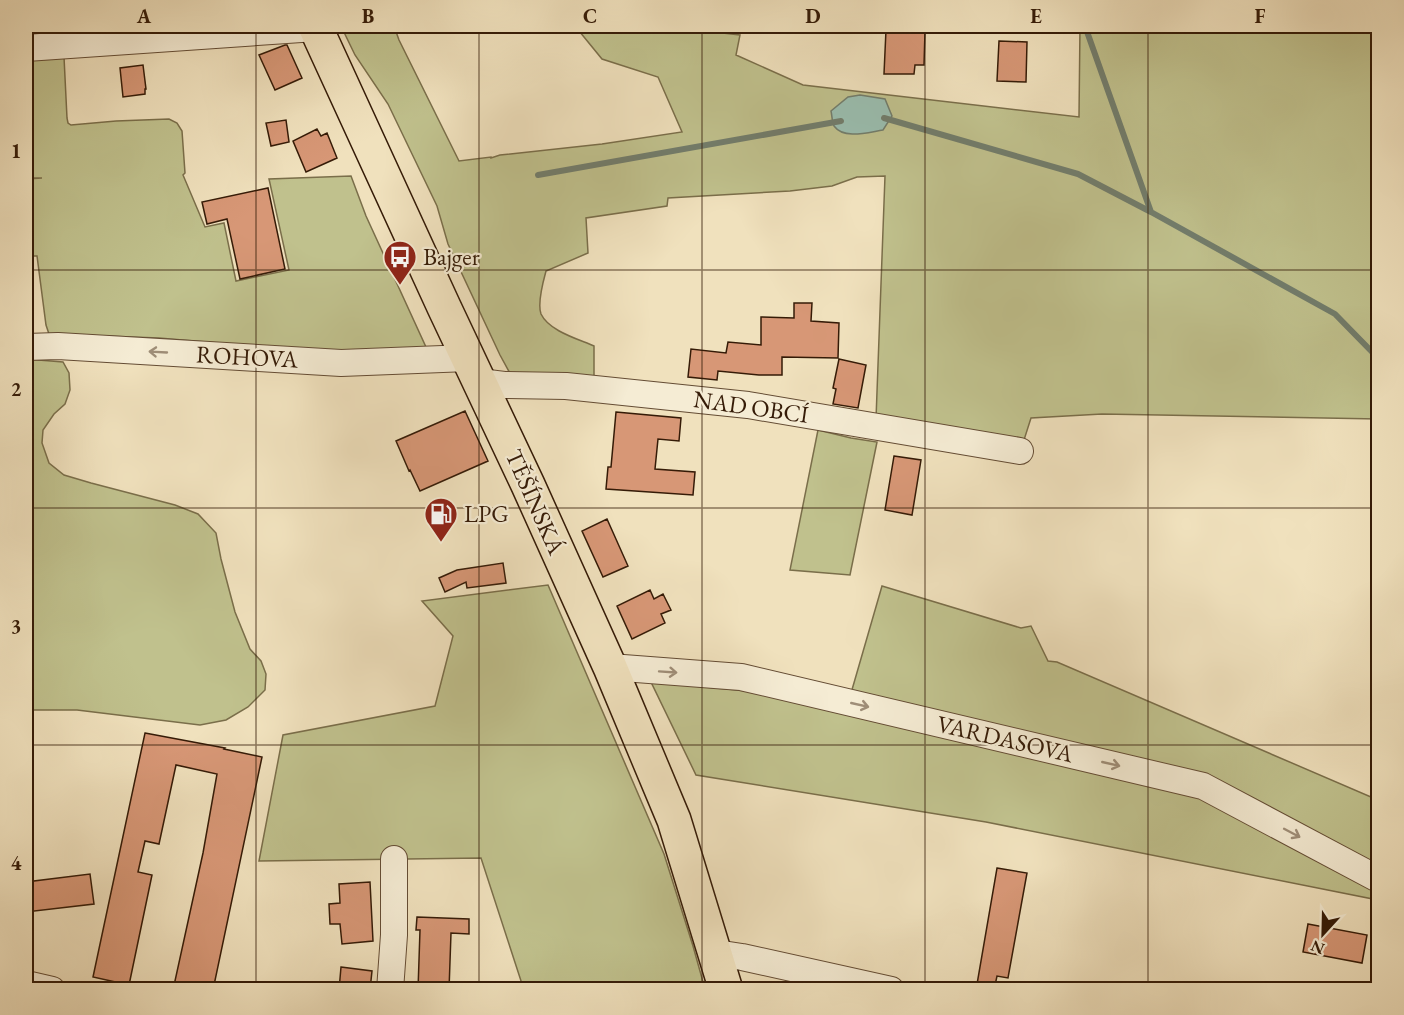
<svg xmlns="http://www.w3.org/2000/svg" width="1404" height="1015" font-family="'EB Garamond',serif">
  <style>
    .green { fill: #c0c18d; stroke: #7a6e4a; stroke-width: 1.5 }
    .water { fill: #9abeb0; stroke: #727d6c; stroke-width: 1.5 }
    .lines { fill: none; stroke-linecap: round; stroke-linejoin: round }
    .stream { stroke: #727d6c; stroke-width: 6 }
    .building { fill: #d79776; stroke: #351b07; stroke-width: 1.5 }
    .minor-casing { stroke: #644c34; stroke-width: 28 }
    .major-casing { stroke: #351b07; stroke-width: 36 }
    .minor { stroke: #f5ecd4; stroke-width: 26 }
    .major { stroke: #f0e1bd; stroke-width: 33 }
    .oneway { stroke: #9f8e78 }
    .grid { fill: none; stroke: #351b07; stroke-width: 1.5; stroke-opacity: 0.55 }
    .labels { text-anchor: middle; stroke-width: 4.5; stroke-linejoin: round; paint-order: stroke }
    .poi-label { font-size: 24px; fill: #351b07; stroke: #f5ecd4; text-anchor: start }
    .street-label { font-size: 24px; fill: #351b07; stroke: #f5ecd4 }
    .neatline { fill: none; stroke: #351b07; stroke-width: 2 }
    .grid-label { font-size: 20px; text-anchor: middle; font-weight: bold; fill: #351b07 }
  </style>
  <rect width="100%" height="100%" fill="#f0e1bd"/>
  <filter id="stains"><feTurbulence type="fractalNoise" baseFrequency=".00333" numOctaves="4"/><feColorMatrix values="0 0 0 0 .2 0 0 0 0 .09 0 0 0 0 .02 0 0 0 .5 -.17"/></filter>
  <radialGradient id="worn" r=".72"><stop offset=".6" stop-color="#630" stop-opacity="0"/><stop offset="1" stop-color="#630" stop-opacity=".3"/></radialGradient>
  <path class="green" d="M 341,26 L 394,26 L 399,40 L 459,161 L 491,157 L 491,158 L 500,155 L 602,144 L 682,132 L 658,77 L 602,59 L 575,26 L 661,26 L 740,35 L 736,55 L 803,85 L 1079,117 L 1080,26 L 1378,26 L 1378,419 L 1102,414 L 1031,418 L 1024,440 L 876,419 L 885,176 L 857,177 L 832,186 L 790,191 L 668,198 L 667,206 L 586,218 L 588,253 L 546,271 C 543,282 537,303 541,314 C 549,331 578,339 594,346 L 594,379 L 512,377 L 500,355 L 448,244 L 437,206 L 388,104 L 355,55 Z
    M 64,57 L 67,118 L 68,123 L 71,125 L 116,121 L 169,119 L 177,123 L 182,131 L 185,173 L 183,175 L 205,227 L 224,223 L 236,281 L 289,270 L 269,179 L 351,176 L 366,216 L 426,347 L 432,352 L 342,358 L 230,344 L 159,338 L 49,334 L 46,325 L 37,256 L 26,256 L 26,179 L 42,178 L 26,178 L 26,59 Z
    M 26,359 L 63,362 L 69,373 L 70,390 L 65,404 L 54,414 L 43,430 L 42,443 L 49,463 L 64,475 L 91,483 L 175,505 L 198,514 L 216,533 L 221,559 L 235,612 L 250,649 L 261,661 L 266,674 L 265,690 L 248,707 L 226,720 L 200,725 L 77,710 L 26,710 Z
    M 818,430 L 851,438 L 877,442 L 850,575 L 790,570 Z
    M 548,585 L 664,854 L 693,946 L 705,989 L 525,989 L 522,984 L 481,858 L 259,861 L 283,735 L 435,706 L 453,636 L 422,601 Z
    M 882,586 L 1021,628 L 1031,626 L 1048,661 L 1057,662 L 1378,800 L 1378,900 L 986,822 L 696,775 L 651,682 L 811,697 L 847,707 Z"/>
  <path class="water" d="M 860,95 L 885,99 L 892,116 L 883,130 C 869,132 844,140 834,126 C 832,122 832,115 831,111 L 848,97 Z"/>
  <g class="lines">
    <path class="stream" d="M 1085,26 L 1151,212 L 1335,314 L 1378,358
      M 884,118 L 1078,174 L 1151,212
      M 538,175 L 841,121"/>
  </g>
  <path class="building" d="M 886,30 L 925,31 L 924,65 L 915,65 L 914,74 L 884,74 Z
    M 999,41 L 1027,42 L 1026,82 L 997,81 Z
    M 285,45 L 287,45 L 302,78 L 275,90 L 259,55 Z
    M 143,65 L 146,89 L 145,89 L 145,94 L 123,97 L 120,68 Z
    M 286,120 L 289,142 L 271,146 L 266,123 Z
    M 317,129 L 321,136 L 327,133 L 337,158 L 306,172 L 293,141 Z
    M 268,188 L 285,269 L 240,279 L 227,219 L 207,224 L 202,202 Z
    M 794,303 L 812,303 L 811,321 L 839,323 L 838,358 L 782,357 L 782,375 L 759,375 L 718,371 L 717,380 L 688,377 L 691,349 L 726,353 L 728,342 L 761,345 L 761,317 L 794,318 Z
    M 839,359 L 866,365 L 858,408 L 833,404 L 836,389 L 833,388 Z
    M 465,411 L 488,461 L 420,491 L 410,470 L 409,471 L 396,441 Z
    M 616,412 L 681,418 L 679,441 L 658,439 L 655,469 L 695,472 L 693,495 L 606,489 L 608,467 L 611,467 Z
    M 894,456 L 921,460 L 912,515 L 885,510 Z
    M 607,519 L 628,566 L 603,577 L 582,531 Z
    M 503,563 L 506,583 L 467,588 L 466,582 L 445,592 L 439,578 L 457,570 Z
    M 650,590 L 654,599 L 663,594 L 671,610 L 661,614 L 665,623 L 632,639 L 617,606 Z
    M 145,733 L 225,748 L 224,749 L 262,757 L 213,990 L 173,990 L 203,853 L 217,774 L 176,765 L 159,844 L 145,841 L 138,872 L 152,875 L 129,985 L 93,977 Z
    M 997,868 L 1027,873 L 1008,978 L 997,976 L 994,990 L 976,990 Z
    M 90,874 L 94,904 L 26,912 L 26,882 Z
    M 370,882 L 373,941 L 342,944 L 340,924 L 330,924 L 329,904 L 340,903 L 339,884 Z
    M 417,917 L 469,919 L 469,934 L 451,933 L 449,990 L 418,990 L 420,930 L 416,930 Z
    M 1308,924 L 1367,935 L 1362,963 L 1303,952 Z
    M 341,967 L 372,971 L 370,990 L 339,990 Z"/>
  <g class="lines">
    <g class="minor-casing">
      <path id="minor" d="M 26,48 L 316,28
        M 26,347 L 58,346 L 341,363 L 468,358
        M 480,382 L 504,385 L 566,386 L 748,405 L 1020,451
        M 610,667 L 741,677 L 1203,786 L 1378,879
        M 716,953 L 742,957 L 891,990
        M 26,984 L 52,990
        M 390,990 L 394,935 L 394,859"/>
    </g>
    <g class="major-casing">
      <path id="major" d="M 315,26 L 444,307 L 528,485 L 610,667 L 674,820 L 726,990"/>
    </g>
    <use href="#minor" class="minor"/>
    <use href="#major" class="major"/>
  </g>
  <defs><path id="oneway-shaft" d="M-6 0H5M1.5-3L5.5 0L1.5 3" fill="none" stroke-width="1.6" stroke-linecap="round" stroke-linejoin="round" transform="scale(1.5)"/></defs>
  <g class="oneway">
    <use href="#oneway-shaft" transform="translate(158 352) rotate(-177)"/>
    <use href="#oneway-shaft" transform="translate(668 672) rotate(4)"/>
    <use href="#oneway-shaft" transform="translate(860 705) rotate(13)"/>
    <use href="#oneway-shaft" transform="translate(1111 764) rotate(13)"/>
    <use href="#oneway-shaft" transform="translate(1292 833) rotate(28)"/>
  </g>
  <path class="grid" d="M 256,26 L 256,990M 479,26 L 479,990M 702,26 L 702,990M 925,26 L 925,990M 1148,26 L 1148,990M 26,270 L 1378,270M 26,508 L 1378,508M 26,745 L 1378,745"/>
  <defs>
    <g id="bus-pin" transform="scale(1.725)"><path d="M0 17L-7.5 6A9.5 9.5 0 1 1 7.5 6Z" fill="#8f2418" stroke="#f5ecd4"/><path d="M-5-6H5V4H4V6H2V4H-2V6H-4V4H-5ZM-3.5-4V0h7V-4ZM-3.5 1.2v1.5H-2V1.2ZM2 1.2v1.5H3.5V1.2Z" fill="#fff"/></g>
    <g id="fuel-pin" transform="scale(1.725)"><path d="M0 17L-7.5 6A9.5 9.5 0 1 1 7.5 6Z" fill="#8f2418" stroke="#f5ecd4"/><path d="M-5.5-6h7V0h2V4h1.3V-2.5L3-4.5l.8-.8L6-3V5H2.5V1h-1V6h-7ZM-4.2-4.7v3.2H.2V-4.7Z" fill="#fff"/></g>
  </defs>
  <g fill-rule="evenodd">
    <use href="#bus-pin" x="400" y="257"/>
    <use href="#fuel-pin" x="441" y="514"/>
  </g>
  <g class="labels">
    <g class="poi-label">
      <text x="423" y="265">Bajger</text>
      <text x="464" y="522">LPG</text>
    </g>
    <g class="street-label">
      <text transform="translate(247 357) rotate(3)" y="8">ROHOVA</text>
      <text transform="translate(751 407) rotate(8)" y="8">NAD OBCÍ</text>
      <text transform="translate(535 502) rotate(66)" y="8">TĚŠÍNSKÁ</text>
      <text transform="translate(1005 739) rotate(13)" y="8">VARDASOVA</text>
    </g>
  </g>
  <rect width="1404" height="1015" fill="none" stroke="#f0e1bd" stroke-width="66"/>
  <g transform="translate(1323 934) rotate(202)" stroke="#f5ecd4" stroke-width="4.5" paint-order="stroke">
  <path d="M0-4.5L10 22L0 15L-10 22Z" fill="#351b07"/>
  <text y="-9" font-size="16" font-weight="bold" text-anchor="middle" fill="#351b07">N</text>
  </g>
  <rect x="33" y="33" width="1338" height="949" class="neatline"/>
  <g class="grid-label">
    <text x="144" y="23">A</text>
    <text x="368" y="23">B</text>
    <text x="590" y="23">C</text>
    <text x="813" y="23">D</text>
    <text x="1036" y="23">E</text>
    <text x="1260" y="23">F</text>
    <text x="16" y="158">1</text>
    <text x="16" y="396">2</text>
    <text x="16" y="633">3</text>
    <text x="16" y="870">4</text>
  </g>
  <rect width="100%" height="100%" filter="url(#stains)"/>
  <rect width="100%" height="100%" fill="url(#worn)"/>
</svg>
